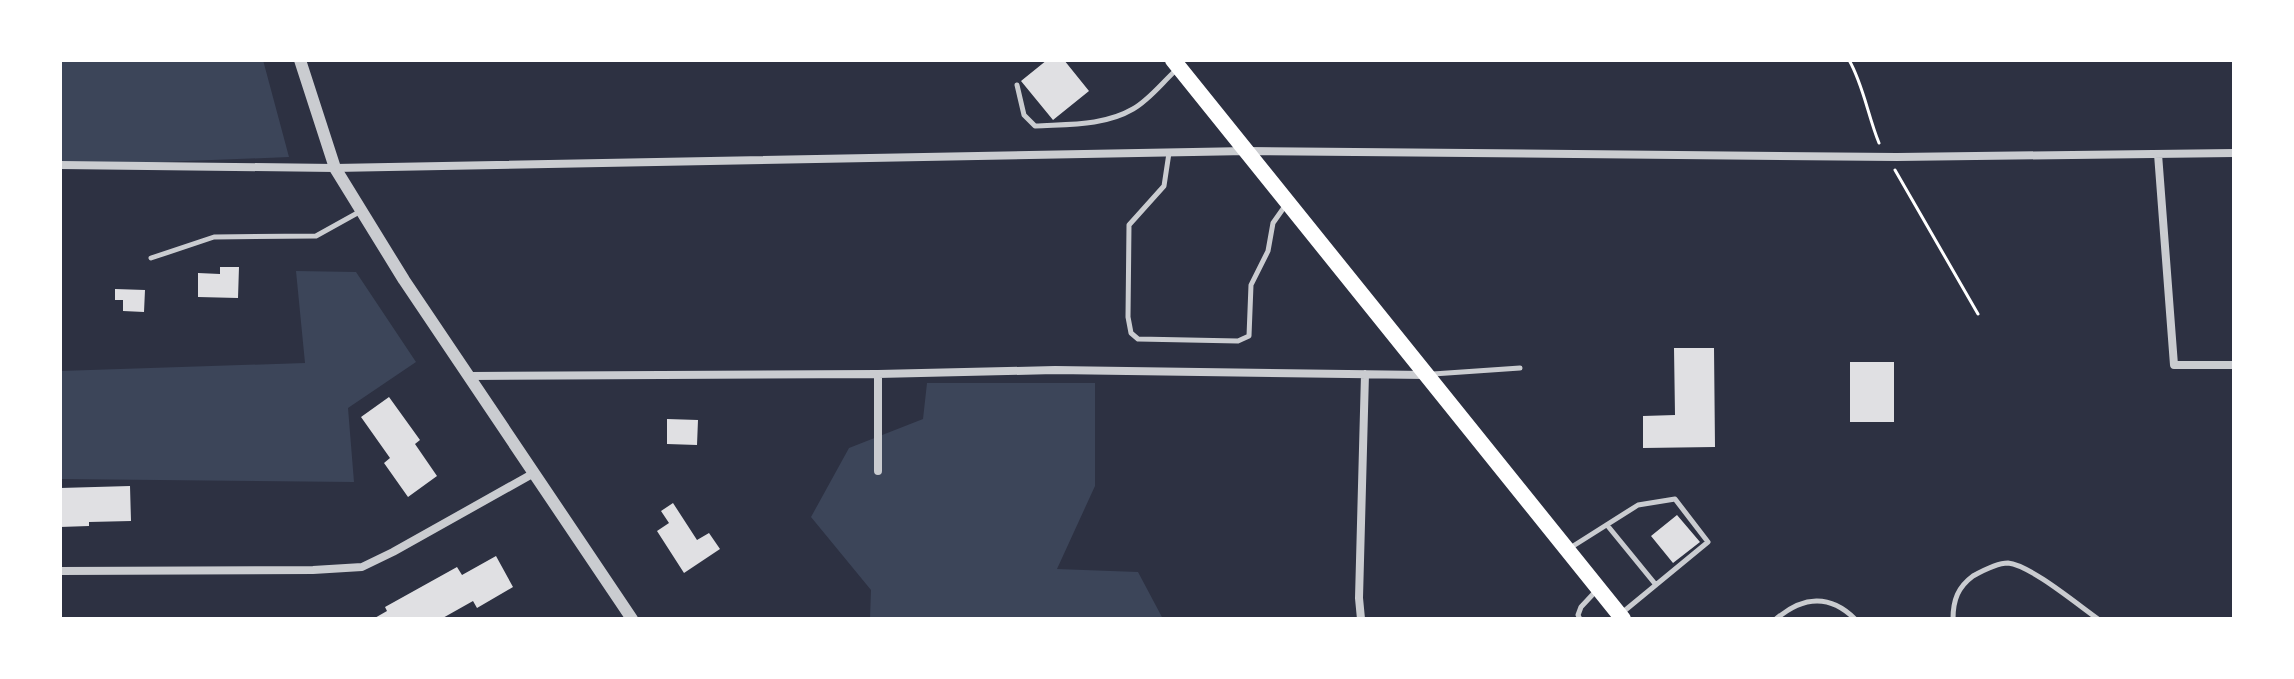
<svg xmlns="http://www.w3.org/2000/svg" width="2294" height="679" font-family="'Alegreya Sans',sans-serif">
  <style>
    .green { fill: #3c4559 }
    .building { fill: #e0e0e3 }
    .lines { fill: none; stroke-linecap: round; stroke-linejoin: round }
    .path { stroke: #fff; stroke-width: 3 }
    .service { stroke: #caccd0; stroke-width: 5 }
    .minor { stroke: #caccd0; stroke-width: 8 }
    .tertiary { stroke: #caccd0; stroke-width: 12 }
    .primary { stroke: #fff; stroke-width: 16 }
  </style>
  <rect width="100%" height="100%" fill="#2d3142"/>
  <path class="green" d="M 60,60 L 263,60 L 289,157 L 60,166 Z
    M 296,271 L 356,272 L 416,362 L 348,408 L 354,482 L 60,479 L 60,371 L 305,363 Z
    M 927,383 L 1095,383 L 1095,486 L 1057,569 L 1138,572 L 1163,619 L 870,619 L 871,590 L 811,517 L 849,448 L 923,419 Z"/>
  <path class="building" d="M 1047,60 L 1064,60 L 1089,91 L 1053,120 L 1021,81 Z
    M 220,267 L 239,267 L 238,298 L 198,297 L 198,273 L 220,274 Z
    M 115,289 L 145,290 L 144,312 L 123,311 L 123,300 L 115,300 Z
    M 1674,348 L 1714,348 L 1715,447 L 1643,448 L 1643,416 L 1675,415 Z
    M 1850,362 L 1894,362 L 1894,422 L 1850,422 Z
    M 389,397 L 420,440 L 415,444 L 437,476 L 408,497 L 384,463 L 390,458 L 361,417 Z
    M 667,419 L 698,420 L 697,445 L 667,444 Z
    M 130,486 L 131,521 L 89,522 L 89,526 L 60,527 L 60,488 Z
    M 673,503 L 697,540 L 709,533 L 720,549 L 684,573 L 657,531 L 669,523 L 661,511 Z
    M 1677,515 L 1700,542 L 1673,563 L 1651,536 Z
    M 496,556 L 513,587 L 477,608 L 473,601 L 441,619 L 373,619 L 387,611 L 385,607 L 457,567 L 462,575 Z"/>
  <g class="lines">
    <path class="path" d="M 1849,60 C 1863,84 1868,116 1879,143
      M 1895,170 L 1978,314"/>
    <path class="service" d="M 1017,85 L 1024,115 L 1035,126 C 1068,124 1104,126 1133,109 C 1149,100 1162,83 1175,71
      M 1169,153 L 1164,186 L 1129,225 L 1128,317 L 1131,333 L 1138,339 L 1238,341 L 1249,336 L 1251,285 L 1268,251 L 1273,223 L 1285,206
      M 151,258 L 214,237 L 316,236 L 361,211
      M 1433,374 L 1520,368
      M 1607,525 L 1656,585
      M 1570,548 L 1638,505 L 1675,499 L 1708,542 L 1623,612
      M 1580,619 L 1578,615 L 1581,607 L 1595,592
      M 1776,619 C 1803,596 1830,594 1855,619
      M 1953,619 C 1953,600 1958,587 1973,576 C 1982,571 1997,563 2008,563 C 2030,565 2078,605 2098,619"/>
    <path class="minor" d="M 2158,154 L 2174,365 L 2234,365
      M 60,165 L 335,168 L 1247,151 L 1897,157 L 2234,153
      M 470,376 L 878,374 L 1055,370 L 1425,375
      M 878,471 L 878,374
      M 60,571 L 313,570 L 362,567 L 393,552 L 534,473
      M 1361,619 L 1359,598 L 1365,374"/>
    <path class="tertiary" d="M 300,60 L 335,168 L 404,280 L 632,619"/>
    <path class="primary" d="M 1173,60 L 1623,619"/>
  </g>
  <rect width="2294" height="679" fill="none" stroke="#ffffff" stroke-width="124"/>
</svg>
